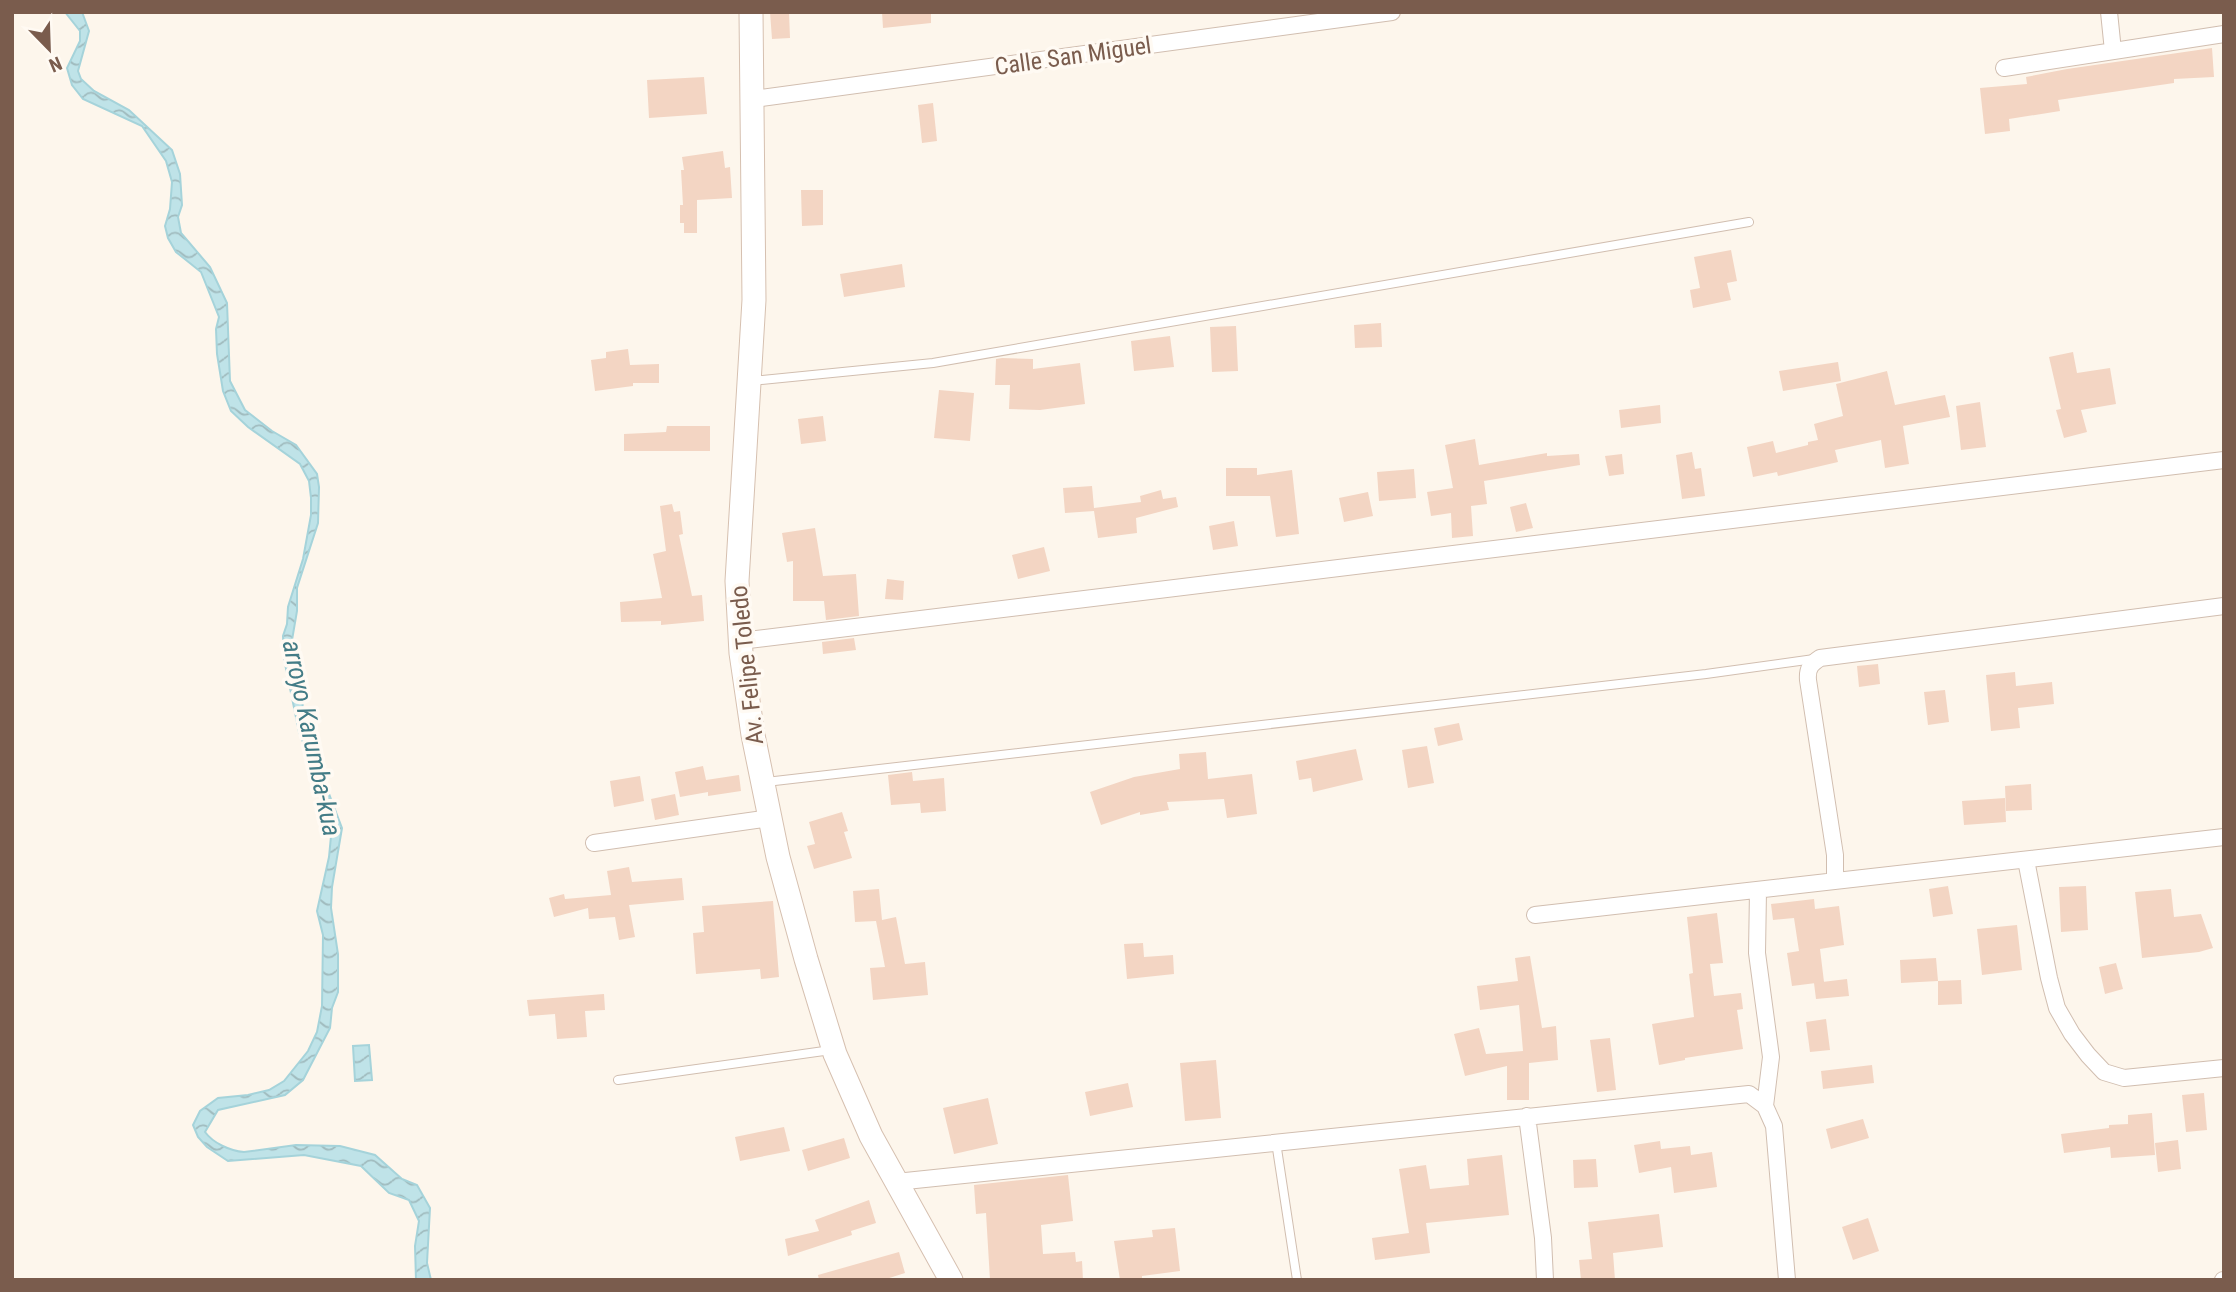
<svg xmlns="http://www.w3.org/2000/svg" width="2236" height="1292" font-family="'Roboto Condensed',sans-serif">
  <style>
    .water { fill: url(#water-waves); stroke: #a5d3da; stroke-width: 2 }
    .building { fill: #f3d5c3 }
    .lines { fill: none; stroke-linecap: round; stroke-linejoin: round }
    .service-casing { stroke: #d1beb0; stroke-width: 10 }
    .minor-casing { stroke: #d1beb0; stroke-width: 18 }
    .secondary-casing { stroke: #d6c0b0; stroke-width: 25 }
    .service { stroke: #fff; stroke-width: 8 }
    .minor { stroke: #fff; stroke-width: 16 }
    .secondary { stroke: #fff; stroke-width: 23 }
    .labels { text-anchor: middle; stroke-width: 7; stroke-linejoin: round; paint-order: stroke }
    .street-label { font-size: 24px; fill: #7a5c4d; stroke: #fffaf3 }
    .water-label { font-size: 26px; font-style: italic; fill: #437c86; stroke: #fffaf3 }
  </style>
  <defs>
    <pattern id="water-waves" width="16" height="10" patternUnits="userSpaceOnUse" patternTransform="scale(1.75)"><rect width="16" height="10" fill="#bfe3e8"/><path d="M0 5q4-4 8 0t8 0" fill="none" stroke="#a0bbbe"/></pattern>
  </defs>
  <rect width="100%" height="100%" fill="#fdf6ec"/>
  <path class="water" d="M 65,12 L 82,12 L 89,31 L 78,71 L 81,79 L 94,91 L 129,110 L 172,150 L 180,174 L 182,205 L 178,217 L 181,233 L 210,267 L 227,303 L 230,381 L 245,410 L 272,431 L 296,445 L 317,474 L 319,487 L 318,523 L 297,588 L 297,611 L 292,640 L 299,671 L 304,719 L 313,742 L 315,757 L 342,828 L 332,887 L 331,908 L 338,954 L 338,992 L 332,1008 L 330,1028 L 303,1080 L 285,1095 L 218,1110 L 205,1132 C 213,1143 230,1151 244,1152 L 296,1145 L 340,1146 L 375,1155 L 402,1179 L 417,1185 L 430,1208 L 427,1263 L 431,1280 L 416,1280 L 415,1246 L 419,1221 L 409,1200 L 389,1193 L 361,1166 L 304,1155 L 228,1161 L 207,1147 L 198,1137 L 193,1125 L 200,1111 L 218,1098 L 248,1095 L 269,1090 L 284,1081 L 308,1051 L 317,1032 L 322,1006 L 323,935 L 317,911 L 329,857 L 331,836 L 328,817 L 313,767 L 299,732 L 284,659 L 283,636 L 287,624 L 288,607 L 303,559 L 311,515 L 311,498 L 309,481 L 300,464 L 248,427 L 231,411 L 223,391 L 217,354 L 216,329 L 219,317 L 201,272 L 176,252 L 168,238 L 165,226 L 170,209 L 172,182 L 166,161 L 142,126 L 83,99 L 72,85 L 67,68 L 80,41 L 80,31 Z
    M 369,1045 L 372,1080 L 355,1081 L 353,1046 Z"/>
  <path class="building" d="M 770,12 L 789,12 L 790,38 L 772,39 Z
    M 882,12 L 931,12 L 931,23 L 883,28 Z
    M 2212,48 L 2214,77 L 2174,79 L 2174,83 L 2058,100 L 2060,111 L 2009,119 L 2010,131 L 1985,134 L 1980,88 L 2027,84 L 2026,77 L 2067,69 Z
    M 704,77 L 707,114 L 649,118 L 647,80 Z
    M 933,103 L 937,141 L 922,143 L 918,105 Z
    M 723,151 L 725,168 L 730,167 L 732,198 L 697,200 L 697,233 L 684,233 L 684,223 L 680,223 L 680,205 L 683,205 L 681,170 L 684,170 L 682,157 Z
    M 801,190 L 823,190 L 823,225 L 802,226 Z
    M 1731,250 L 1737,281 L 1727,283 L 1731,300 L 1693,308 L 1690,290 L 1700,288 L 1694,257 Z
    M 902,264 L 905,287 L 844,297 L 840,274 Z
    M 1381,323 L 1382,347 L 1355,348 L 1354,325 Z
    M 1236,326 L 1238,371 L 1212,372 L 1210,327 Z
    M 1170,336 L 1174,367 L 1134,371 L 1131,341 Z
    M 628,349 L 630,365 L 659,364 L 659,383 L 633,383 L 633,386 L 595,391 L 591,360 L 606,358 L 606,352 Z
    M 2073,352 L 2077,373 L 2110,368 L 2116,404 L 2081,410 L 2087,432 L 2064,438 L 2056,410 L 2061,409 L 2049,357 Z
    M 1002,358 L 1033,359 L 1033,369 L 1080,363 L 1085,404 L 1040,410 L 1009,409 L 1010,385 L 995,385 L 996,359 Z
    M 1838,362 L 1841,381 L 1783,391 L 1779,371 Z
    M 1887,371 L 1895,405 L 1945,395 L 1950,417 L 1903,426 L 1909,464 L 1885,468 L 1881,440 L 1835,450 L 1838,462 L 1778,476 L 1777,472 L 1753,477 L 1747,447 L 1773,441 L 1776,453 L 1808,445 L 1808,442 L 1818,440 L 1814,424 L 1843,416 L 1836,384 Z
    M 939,390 L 974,393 L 970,441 L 934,438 Z
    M 1980,402 L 1986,447 L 1961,450 L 1956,406 Z
    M 1660,405 L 1661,423 L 1621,428 L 1619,410 Z
    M 823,416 L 826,441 L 801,444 L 798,419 Z
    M 667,426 L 710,426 L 710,451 L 624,451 L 624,434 L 666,432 Z
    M 1475,439 L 1479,465 L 1547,453 L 1547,456 L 1579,454 L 1580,465 L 1484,481 L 1487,504 L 1471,506 L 1473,536 L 1452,538 L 1451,513 L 1431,516 L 1427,492 L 1453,488 L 1445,445 Z
    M 1692,452 L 1695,469 L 1701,468 L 1705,496 L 1682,499 L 1676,455 Z
    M 1622,454 L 1624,474 L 1609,476 L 1605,456 Z
    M 1226,468 L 1257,468 L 1257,475 L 1292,470 L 1299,534 L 1276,537 L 1270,496 L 1226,496 Z
    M 1414,469 L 1416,498 L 1379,501 L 1377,472 Z
    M 1092,486 L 1094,508 L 1141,502 L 1140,496 L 1161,490 L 1163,499 L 1176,497 L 1178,507 L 1136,518 L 1137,533 L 1098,538 L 1094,511 L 1065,513 L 1063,488 Z
    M 1368,492 L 1373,516 L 1344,522 L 1339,498 Z
    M 1526,503 L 1533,528 L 1516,532 L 1510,507 Z
    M 672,504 L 674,512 L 680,511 L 683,534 L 679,535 L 692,596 L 702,595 L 704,621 L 661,625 L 661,621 L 621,622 L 620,602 L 662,598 L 653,554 L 666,551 L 660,506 Z
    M 1234,521 L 1238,546 L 1213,550 L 1209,526 Z
    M 815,528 L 823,576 L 856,574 L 859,616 L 826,620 L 824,601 L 793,601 L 793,561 L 787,562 L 782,533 Z
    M 1044,547 L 1050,571 L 1018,579 L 1012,555 Z
    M 887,579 L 904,581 L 903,600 L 885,599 Z
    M 854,638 L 856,650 L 823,654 L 822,642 Z
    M 1878,664 L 1880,684 L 1859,687 L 1857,666 Z
    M 2015,672 L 2016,686 L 2052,682 L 2054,704 L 2018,708 L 2020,728 L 1991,731 L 1986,675 Z
    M 1945,690 L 1949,722 L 1928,725 L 1924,692 Z
    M 1459,723 L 1463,740 L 1438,746 L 1434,728 Z
    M 1427,746 L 1434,783 L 1408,788 L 1402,750 Z
    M 1356,749 L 1363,780 L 1313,792 L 1311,778 L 1299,780 L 1296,761 Z
    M 1206,752 L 1208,779 L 1252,774 L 1257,814 L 1227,818 L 1224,799 L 1167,802 L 1169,810 L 1140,815 L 1140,812 L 1101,825 L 1090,792 L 1134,777 L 1180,769 L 1179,754 Z
    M 703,766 L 706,780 L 739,775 L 741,791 L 708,796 L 708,792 L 680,797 L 675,772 Z
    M 912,772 L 913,781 L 944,778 L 946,811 L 921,813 L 920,803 L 891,805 L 888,775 Z
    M 640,776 L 644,801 L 614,807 L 610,781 Z
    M 2031,784 L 2032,810 L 2006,811 L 2005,786 Z
    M 675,794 L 679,815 L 655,820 L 651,799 Z
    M 2005,798 L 2006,822 L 1964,825 L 1962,801 Z
    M 842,812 L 848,831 L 844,832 L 852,858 L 814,869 L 807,846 L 815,844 L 809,822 Z
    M 629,867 L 632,882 L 682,878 L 684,900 L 629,905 L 635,937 L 619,940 L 615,917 L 589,919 L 588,908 L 554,917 L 549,898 L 564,894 L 565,899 L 611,895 L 607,871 Z
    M 1948,886 L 1953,914 L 1933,917 L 1929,889 Z
    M 2086,886 L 2088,930 L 2061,932 L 2059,887 Z
    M 879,889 L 882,920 L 896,917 L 905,964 L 925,962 L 928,995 L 873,1000 L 870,968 L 885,967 L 876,921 L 855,922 L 853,891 Z
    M 2171,889 L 2174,917 L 2201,914 L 2213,948 L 2199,952 L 2142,958 L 2135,892 Z
    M 1814,899 L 1815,909 L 1839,906 L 1844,945 L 1820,949 L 1824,982 L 1792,986 L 1787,953 L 1799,951 L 1794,918 L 1773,920 L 1771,904 Z
    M 773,901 L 779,977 L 761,979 L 760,969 L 696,974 L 693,933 L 704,932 L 702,906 Z
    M 1717,913 L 1723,963 L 1710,964 L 1714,996 L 1741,993 L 1743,1009 L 1737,1010 L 1743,1049 L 1685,1058 L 1685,1060 L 1659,1065 L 1652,1024 L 1694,1017 L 1689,974 L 1693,973 L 1687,917 Z
    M 2017,925 L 2022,970 L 1982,975 L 1977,929 Z
    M 1143,943 L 1144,957 L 1173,955 L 1174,974 L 1127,979 L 1124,944 Z
    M 1530,956 L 1542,1028 L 1556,1026 L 1558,1060 L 1529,1063 L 1529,1100 L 1507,1100 L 1507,1066 L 1465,1076 L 1454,1034 L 1479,1028 L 1486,1054 L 1523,1051 L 1519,1005 L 1480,1010 L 1477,986 L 1518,981 L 1515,958 Z
    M 1936,958 L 1938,981 L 1901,983 L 1900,960 Z
    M 2116,963 L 2123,989 L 2105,994 L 2099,967 Z
    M 1847,979 L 1849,996 L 1816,999 L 1814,983 Z
    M 1961,980 L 1962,1004 L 1938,1005 L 1938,981 Z
    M 604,994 L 605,1010 L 585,1011 L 587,1037 L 557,1039 L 555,1014 L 529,1016 L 527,1000 Z
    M 1826,1019 L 1830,1050 L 1810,1052 L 1806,1022 Z
    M 1610,1038 L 1616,1090 L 1597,1092 L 1590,1040 Z
    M 1216,1060 L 1221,1118 L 1185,1121 L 1180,1063 Z
    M 1872,1065 L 1874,1083 L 1823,1089 L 1821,1071 Z
    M 1128,1083 L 1133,1107 L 1090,1116 L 1085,1092 Z
    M 2204,1093 L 2207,1130 L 2186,1132 L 2182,1095 Z
    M 988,1098 L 998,1144 L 954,1154 L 943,1108 Z
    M 2152,1113 L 2155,1155 L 2111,1158 L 2110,1147 L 2064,1153 L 2061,1134 L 2109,1128 L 2109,1125 L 2128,1124 L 2128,1115 Z
    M 1863,1119 L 1869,1138 L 1831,1149 L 1826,1129 Z
    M 784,1127 L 790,1151 L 740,1161 L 735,1137 Z
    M 844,1138 L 850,1158 L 808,1171 L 802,1150 Z
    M 2178,1140 L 2181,1169 L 2158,1172 L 2155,1143 Z
    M 1660,1141 L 1661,1149 L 1690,1146 L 1691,1155 L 1712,1152 L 1717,1187 L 1674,1193 L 1671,1167 L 1639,1173 L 1634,1145 Z
    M 1502,1155 L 1509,1215 L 1426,1223 L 1430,1253 L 1375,1260 L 1372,1238 L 1409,1233 L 1399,1169 L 1426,1165 L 1430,1189 L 1469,1185 L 1467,1159 Z
    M 1596,1159 L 1598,1187 L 1574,1188 L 1573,1160 Z
    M 1068,1175 L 1073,1221 L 1041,1225 L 1043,1254 L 1075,1252 L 1076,1262 L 1082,1261 L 1083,1280 L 990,1280 L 986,1213 L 976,1214 L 974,1185 Z
    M 869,1200 L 876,1223 L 851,1231 L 852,1235 L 788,1256 L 785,1239 L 819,1231 L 815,1220 Z
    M 1659,1214 L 1663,1247 L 1613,1253 L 1615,1280 L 1581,1280 L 1579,1260 L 1592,1259 L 1588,1222 Z
    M 1868,1218 L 1879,1251 L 1853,1260 L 1842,1227 Z
    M 1175,1228 L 1180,1271 L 1142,1276 L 1142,1280 L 1120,1280 L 1114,1241 L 1153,1237 L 1152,1230 Z
    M 899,1252 L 905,1273 L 883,1280 L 819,1280 L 818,1275 Z"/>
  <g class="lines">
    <g class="service-casing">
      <path id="service" d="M 752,381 L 933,363 L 1749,222
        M 766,782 L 1706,674 L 1814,659
        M 618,1080 L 831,1050
        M 1276,1142 L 1297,1280"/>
    </g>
    <g class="minor-casing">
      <path id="minor" d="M 2109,12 L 2113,51
        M 2004,68 L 2224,34
        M 754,99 L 1392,12
        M 740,641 L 2224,460
        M 594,843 L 770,818
        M 2026,860 L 2049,978 L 2057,1008 L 2072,1034 L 2088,1055 L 2104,1072 L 2124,1078 L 2224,1068
        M 1835,881 L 1835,855 L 1808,680 C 1807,668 1811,664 1820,658 L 2224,606
        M 1758,891 L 1757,953 L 1771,1057 L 1765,1106
        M 1535,915 L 2224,837
        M 1527,1116 L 1543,1238 L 1545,1280
        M 896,1182 L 1749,1094 L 1765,1106 L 1774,1126 L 1787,1280
        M 2223,1280 L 2224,1280"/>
    </g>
    <g class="secondary-casing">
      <path id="secondary" d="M 751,12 L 754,300 L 737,581 L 741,653 L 753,735 L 778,857 L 806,959 L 835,1054 L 871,1136 L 951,1280"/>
    </g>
    <use href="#service" class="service"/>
    <use href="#minor" class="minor"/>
    <use href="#secondary" class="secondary"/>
  </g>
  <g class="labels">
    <g class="street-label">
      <text transform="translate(1073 56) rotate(-8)" y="8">Calle San Miguel</text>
      <text transform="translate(747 665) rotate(-96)" y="8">Av. Felipe Toledo</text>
    </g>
    <g class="water-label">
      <text transform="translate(312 738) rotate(78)" y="9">arroyo Karumba-kua</text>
    </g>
  </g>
  <rect width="2236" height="1292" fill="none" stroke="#7a5c4d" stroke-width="28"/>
  <g transform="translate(49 49) rotate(157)" stroke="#fffaf3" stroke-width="5" paint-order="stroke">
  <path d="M0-5L12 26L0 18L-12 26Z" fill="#7a5c4d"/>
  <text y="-10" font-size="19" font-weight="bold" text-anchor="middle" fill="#7a5c4d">N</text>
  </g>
</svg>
